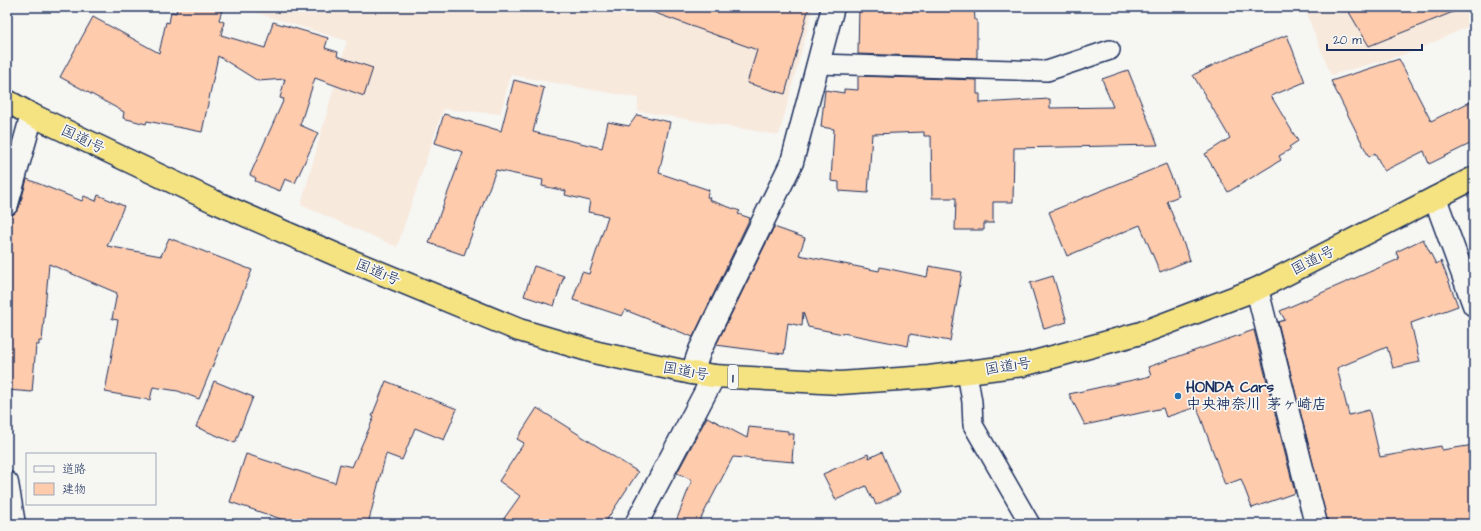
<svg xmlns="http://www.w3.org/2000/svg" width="1481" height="531" font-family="'Architects Daughter','Klee One',sans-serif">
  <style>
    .built { fill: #f8e9dd }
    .building { fill: #fecbad; stroke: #1b2f5e }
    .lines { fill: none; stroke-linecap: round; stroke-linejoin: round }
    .lane-casing { stroke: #1b2f5e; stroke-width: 22 }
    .street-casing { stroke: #1b2f5e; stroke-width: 25 }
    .highway-casing { stroke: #1b2f5e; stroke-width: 25 }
    .lane { stroke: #f6f6f2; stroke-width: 19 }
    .street { stroke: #f6f6f2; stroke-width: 22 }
    .highway { stroke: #f5e382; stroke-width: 22 }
    .poi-dot { fill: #1f6fb2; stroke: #f6f6f2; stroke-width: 1.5 }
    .labels { text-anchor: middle; stroke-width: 3.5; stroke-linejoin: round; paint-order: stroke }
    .shield { fill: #f6f6f2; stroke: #5d6b8a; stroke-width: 1 }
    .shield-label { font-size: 14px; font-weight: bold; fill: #1b2f5e }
    .street-label { font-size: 15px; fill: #1b2f5e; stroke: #f6f6f2 }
    .poi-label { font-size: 15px; font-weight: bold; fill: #1b2f5e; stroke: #f6f6f2; text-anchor: start }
  </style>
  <rect width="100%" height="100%" fill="#f6f6f2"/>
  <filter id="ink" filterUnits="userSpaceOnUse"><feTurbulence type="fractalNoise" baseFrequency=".025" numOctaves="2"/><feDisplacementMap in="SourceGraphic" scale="8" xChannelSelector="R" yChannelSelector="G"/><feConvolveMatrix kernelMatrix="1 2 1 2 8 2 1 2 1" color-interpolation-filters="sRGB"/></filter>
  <g filter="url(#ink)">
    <path class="built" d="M 239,7 L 813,7 L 779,135 L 638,111 L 638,98 L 511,75 L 500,114 L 443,109 L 397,247 L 301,205 L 347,41 Z
      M 1304,7 L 1474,7 L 1474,24 L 1409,53 L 1331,75 Z"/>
    <path class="building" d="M 177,7 L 223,7 L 219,20 L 224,22 L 221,35 L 265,48 L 273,22 L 328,38 L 325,48 L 338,52 L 337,56 L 373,68 L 364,96 L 315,78 L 300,125 L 318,133 L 295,183 L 285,179 L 280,191 L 255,181 L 256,178 L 250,175 L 284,99 L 280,98 L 285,79 L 258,81 L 218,56 L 202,132 L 147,121 L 146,124 L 123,118 L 124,112 L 60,77 L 93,17 L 159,53 L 166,22 L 169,23 L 171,12 L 176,13 Z
      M 648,7 L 809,7 L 785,94 L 747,83 L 757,50 L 647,10 Z
      M 859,7 L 974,7 L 975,20 L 977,20 L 977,58 L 858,54 Z
      M 1346,7 L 1462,7 L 1463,8 L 1369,46 Z
      M 1287,35 L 1305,82 L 1271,96 L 1298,141 L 1289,147 L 1291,149 L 1279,156 L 1281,160 L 1228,192 L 1205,154 L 1230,138 L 1193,75 L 1220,62 Z
      M 1399,59 L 1431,121 L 1474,100 L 1474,142 L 1429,164 L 1424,151 L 1384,171 L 1375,153 L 1369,157 L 1331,81 Z
      M 1128,70 L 1158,145 L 1014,148 L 1013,202 L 993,202 L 993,223 L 984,223 L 984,230 L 955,230 L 956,198 L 932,198 L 931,136 L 924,136 L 924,132 L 872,134 L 868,193 L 839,191 L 839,182 L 831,181 L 834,129 L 821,127 L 825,90 L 844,93 L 844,89 L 858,90 L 858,76 L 977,80 L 977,94 L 980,94 L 980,103 L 1050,99 L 1050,108 L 1113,107 L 1102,79 Z
      M 514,80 L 544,88 L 533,132 L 602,148 L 608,122 L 629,126 L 637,115 L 670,122 L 659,173 L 709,190 L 707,197 L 710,198 L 709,200 L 740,211 L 738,214 L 750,218 L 693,337 L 625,310 L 622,316 L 573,300 L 582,272 L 589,274 L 608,216 L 588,212 L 590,201 L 565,195 L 566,191 L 542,186 L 543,180 L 496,170 L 464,255 L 429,243 L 463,152 L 435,143 L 444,114 L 501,131 Z
      M 1166,164 L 1179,196 L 1167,201 L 1190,260 L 1160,272 L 1140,225 L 1067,256 L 1049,212 Z
      M 27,179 L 82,201 L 84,196 L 96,201 L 98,195 L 124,206 L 107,246 L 161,256 L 169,238 L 252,270 L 199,399 L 178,391 L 153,387 L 150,400 L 105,392 L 118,320 L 112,319 L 117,293 L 49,264 L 42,341 L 39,341 L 39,345 L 36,345 L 32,392 L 7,390 L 7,219 L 8,216 L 15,213 L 19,208 Z
      M 774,227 L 805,238 L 799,255 L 879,271 L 880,267 L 927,277 L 929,266 L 962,272 L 950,341 L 910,334 L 908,346 L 843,333 L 843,334 L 808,327 L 803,312 L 802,326 L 788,323 L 784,354 L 716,345 Z
      M 1423,239 L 1436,264 L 1441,261 L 1458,306 L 1411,323 L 1420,362 L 1393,368 L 1387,347 L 1337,368 L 1349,415 L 1369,410 L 1380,457 L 1441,446 L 1442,450 L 1474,445 L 1474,524 L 1328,524 L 1278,322 L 1285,320 L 1280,311 L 1399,259 L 1396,252 Z
      M 534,266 L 564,276 L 554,306 L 524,296 Z
      M 1053,276 L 1067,322 L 1044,329 L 1030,283 Z
      M 1254,330 L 1295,493 L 1289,495 L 1252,508 L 1241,479 L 1225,485 L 1197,407 L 1166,417 L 1163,408 L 1085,425 L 1069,394 L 1151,376 L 1148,367 Z
      M 214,381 L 253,397 L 235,443 L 196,427 Z
      M 386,381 L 429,399 L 429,398 L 457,409 L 444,440 L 415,428 L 402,460 L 386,454 L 368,524 L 296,524 L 230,502 L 246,454 L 335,483 L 340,464 L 352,467 L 374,417 L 372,416 Z
      M 537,408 L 638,472 L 604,524 L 500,524 L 520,496 L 499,481 L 524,443 L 517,439 Z
      M 707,417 L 747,438 L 749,427 L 788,431 L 788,434 L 794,434 L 792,461 L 794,462 L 733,457 L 698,524 L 675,524 L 692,480 L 677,473 Z
      M 882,452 L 900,493 L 876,505 L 873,498 L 872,499 L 866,486 L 836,500 L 823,474 L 868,454 L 869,458 Z"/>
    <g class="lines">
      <g class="lane-casing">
        <path id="lane" d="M 818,64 L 1047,71 L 1110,50
          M 967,372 L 972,402 L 973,425 L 1030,524"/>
      </g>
      <g class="street-casing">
        <path id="street" d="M 1435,198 L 1474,305
          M 7,204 L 32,115
          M 1257,289 L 1316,524
          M 692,373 L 700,350 L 792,162 L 833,7
          M 7,483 L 14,524
          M 636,524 L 714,376"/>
      </g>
      <g class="highway-casing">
        <path id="highway" d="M 7,101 L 32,115 L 213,201 L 337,255 L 519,330 L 598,353 L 692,373 L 714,376 L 840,383 L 929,377 L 1023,365 L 1141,333 L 1257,289 L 1474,178"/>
      </g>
      <use href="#lane" class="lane"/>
      <use href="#street" class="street"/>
      <use href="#highway" class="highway"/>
    </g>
  </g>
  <circle class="poi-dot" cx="1178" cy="396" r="4"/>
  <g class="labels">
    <rect class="shield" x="728" y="365" width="10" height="24" rx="3"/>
    <g class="shield-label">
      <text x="733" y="382">1</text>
    </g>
    <g class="street-label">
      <text transform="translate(83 139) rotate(26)" y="5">国道1号</text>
      <text transform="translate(1313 260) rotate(-27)" y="5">国道1号</text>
      <text transform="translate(378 272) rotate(22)" y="5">国道1号</text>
      <text transform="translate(1008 366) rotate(-9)" y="5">国道1号</text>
      <text transform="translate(686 371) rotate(10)" y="5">国道1号</text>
    </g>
    <g class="poi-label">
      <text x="1186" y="392">HONDA Cars<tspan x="1186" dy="17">中央神奈川 茅ヶ崎店</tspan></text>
    </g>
  </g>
  <rect width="1481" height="531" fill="none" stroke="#f6f6f2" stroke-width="24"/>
  <rect x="12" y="12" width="1457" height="507" fill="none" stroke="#1b2f5e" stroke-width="1.5" filter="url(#ink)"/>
  <rect x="26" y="453" width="130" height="52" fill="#f6f6f2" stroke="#9ea6b7"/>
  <rect x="34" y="466" width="20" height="6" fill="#f6f6f2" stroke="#9ea6b7"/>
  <text x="62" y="473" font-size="12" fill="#1b2f5e">道路</text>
  <rect x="34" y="483" width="20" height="12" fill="#fecbad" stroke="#9ea6b7"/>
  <text x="62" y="493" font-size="12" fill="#1b2f5e">建物</text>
  <path d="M1327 44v6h95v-6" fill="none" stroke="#1b2f5e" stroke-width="2"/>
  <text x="1333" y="44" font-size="12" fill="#1b2f5e" stroke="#f6f6f2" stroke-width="3" paint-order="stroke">20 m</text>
</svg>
